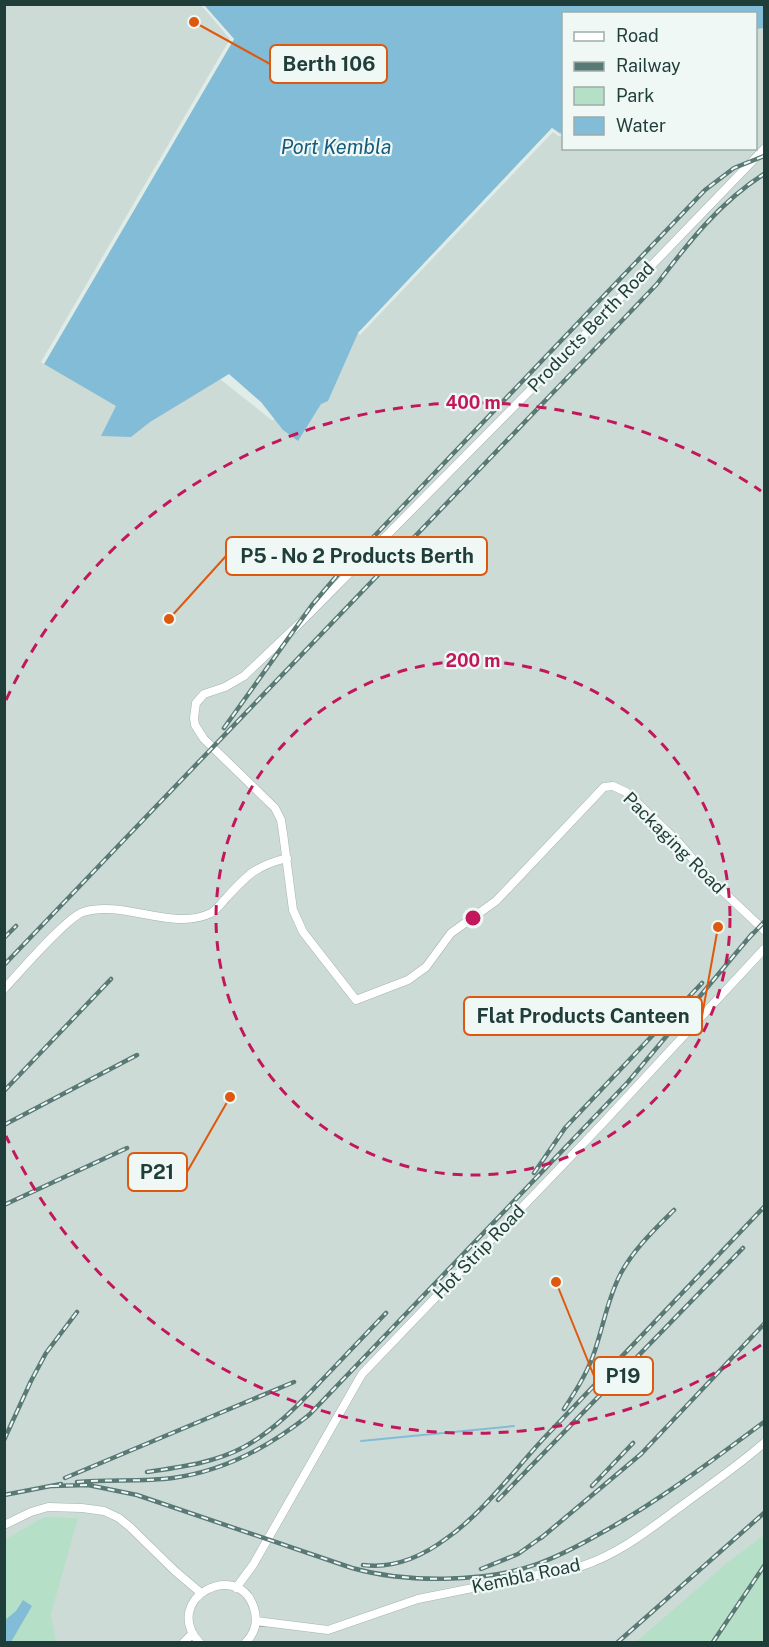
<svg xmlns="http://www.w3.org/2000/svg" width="769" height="1647" font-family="'Public Sans',sans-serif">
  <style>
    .built { fill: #cddbd7; fill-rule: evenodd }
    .green { fill: #b6dfc7 }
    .water { fill: #82bcd6 }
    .pier { fill: #dfece8 }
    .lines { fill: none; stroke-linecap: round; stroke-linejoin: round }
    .stream { stroke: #82bcd6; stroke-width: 2 }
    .street-casing { stroke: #a2b4b0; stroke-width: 9 }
    .street { stroke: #fff; stroke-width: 8 }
    .rail-casing { stroke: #597975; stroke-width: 4.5 }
    .rail { stroke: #f0f8f5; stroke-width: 2; stroke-dasharray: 7; stroke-linecap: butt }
    .ring { fill: none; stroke: #c2185b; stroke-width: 3; stroke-dasharray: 10 8 }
    .labels { text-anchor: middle; stroke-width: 4.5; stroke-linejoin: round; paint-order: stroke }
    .street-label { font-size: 18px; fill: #1f3d39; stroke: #f0f8f5 }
    .water-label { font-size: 20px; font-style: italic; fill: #145b7d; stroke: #f0f8f5 }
    .centre { fill: #c2185b; stroke: #f0f8f5; stroke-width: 3 }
    .ring-label { font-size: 18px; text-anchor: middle; font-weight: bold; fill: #c2185b; stroke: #f0f8f5; stroke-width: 4.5; stroke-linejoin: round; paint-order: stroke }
    .leader { fill: none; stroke: #de580e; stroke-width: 2 }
    .callout-dot { fill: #de580e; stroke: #f0f8f5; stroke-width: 2 }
    .callout { fill: #f0f8f5; stroke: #de580e; stroke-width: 2 }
    .callout-label { font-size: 20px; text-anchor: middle; font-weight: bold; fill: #1f3d39 }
  </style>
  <rect width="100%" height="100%" fill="#dfece8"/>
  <path class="built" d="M 5,5 L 220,5 L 244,33 L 98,283 L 273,421 L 475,5 L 764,5 L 764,1642 L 5,1642 ZM 564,14 L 756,14 L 756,148 L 564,148 Z"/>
  <path class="green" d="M 44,1517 L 78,1518 L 51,1614 L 56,1642 L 5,1642 L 4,1540 Z
    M 764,1535 L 764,1642 L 636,1642 L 727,1563 Z"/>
  <path class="water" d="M 204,5 L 764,5 L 764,28 L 756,29 L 756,14 L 564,14 L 563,132 L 560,133 L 552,128 L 358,333 L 328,401 L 321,404 L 298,441 L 283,430 L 261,402 L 229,374 L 150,422 L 131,437 L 101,436 L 116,406 L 44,364 L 234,39 Z
    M 23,1600 L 32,1606 L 11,1642 L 5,1642 L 5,1620 L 16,1611 Z"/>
  <path class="pier" d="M 201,5 L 204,5 L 234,39 L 44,364 L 41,362 L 230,39 Z
    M 552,128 L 562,136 L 558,136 L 553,132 L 360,335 L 358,333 Z"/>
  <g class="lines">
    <path class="stream" d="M 361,1441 L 514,1426"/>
    <g class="street-casing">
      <path id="street" d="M 764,149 L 568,352 L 298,625 L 244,676 L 225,687 L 204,694 L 196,703 L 194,718 L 195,725 L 204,739 L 275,808 L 281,820 L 283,833 L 293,910 L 303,932 L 356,1000 L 408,980 L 426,967 L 451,933 L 496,901 L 604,787 L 613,786 L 626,792 L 678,842 L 712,881 L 764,930
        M 4,989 C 19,973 66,918 83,912 C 123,899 173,932 211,913 C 217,910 222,902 227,897 C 248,874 256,866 287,858
        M 4,1525 L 31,1512 L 48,1507 L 82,1508 L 104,1511 L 119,1518 L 130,1527 L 175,1571 L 201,1593
        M 236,1588 L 253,1565 L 362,1374 L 602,1124 L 764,949
        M 256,1621 L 328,1630 L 418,1599 L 582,1566 C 621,1553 651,1528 684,1504 C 711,1484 739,1465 764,1443
        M 184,1642 L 193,1633
        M 199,1642 C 161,1599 238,1558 254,1608 C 258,1621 255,1633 246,1642"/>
    </g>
    <use href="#street" class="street"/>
    <g class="rail-casing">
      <path id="rail" d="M 224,728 L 312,605 L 340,572 L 705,190 L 734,168 L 764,156
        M 4,938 L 16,926
        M 748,939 L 764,922
        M 4,965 L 657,284 C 688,243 720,202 764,174
        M 4,1091 L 111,979
        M 4,1125 L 137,1055
        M 534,1173 L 565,1128 L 702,983
        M 4,1205 L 127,1148
        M 564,1409 C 575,1392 586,1375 593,1356 C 603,1329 607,1299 621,1273 C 634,1249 655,1229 674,1210
        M 4,1440 L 31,1381 L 46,1353 L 77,1312
        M 147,1472 C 180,1467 214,1463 244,1447 C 275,1430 299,1404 323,1379 C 344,1357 365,1335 386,1313
        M 65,1478 L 294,1382
        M 77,1482 C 109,1479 141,1482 173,1478 C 224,1471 269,1447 309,1415 L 628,1082 L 752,934
        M 52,1486 L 88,1485 L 137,1495 L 352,1568 C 405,1583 485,1583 537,1564 C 557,1557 576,1547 594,1537 C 655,1504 709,1463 764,1422
        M 592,1486 L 633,1443
        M 4,1495 L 61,1484
        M 498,1500 L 743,1248
        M 541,1538 L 641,1454 L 764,1324
        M 363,1565 C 394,1569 423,1556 447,1538 C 483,1513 515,1469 545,1437 C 618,1361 691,1284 764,1207
        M 481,1569 L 518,1554 L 546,1534
        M 618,1642 L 764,1513
        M 713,1642 L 764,1566"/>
    </g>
    <use href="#rail" class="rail"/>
  </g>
  <g class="ring">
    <circle cx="473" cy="918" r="257"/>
    <path d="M761 1345A515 515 0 0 1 6 1136M6 700A515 515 0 0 1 761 491"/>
  </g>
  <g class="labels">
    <g class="street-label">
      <text transform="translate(591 327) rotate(-46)" y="6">Products Berth Road</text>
      <text transform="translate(674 843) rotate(45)" y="6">Packaging Road</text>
      <text transform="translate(479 1252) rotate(-46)" y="6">Hot Strip Road</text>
      <text transform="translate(526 1576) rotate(-12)" y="6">Kembla Road</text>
    </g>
    <g class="water-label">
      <text x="336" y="154">Port Kembla</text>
    </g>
  </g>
  <circle cx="473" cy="918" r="9" class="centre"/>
  <g class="ring-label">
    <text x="473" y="409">400 m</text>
    <text x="473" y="667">200 m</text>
  </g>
  <path class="leader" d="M194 22L270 64M169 619L226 556M718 927L702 1016M230 1097L187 1172M556 1282L594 1376"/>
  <g class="callout-dot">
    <circle cx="194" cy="22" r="6"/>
    <circle cx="169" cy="619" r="6"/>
    <circle cx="718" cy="927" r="6"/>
    <circle cx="230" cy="1097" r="6"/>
    <circle cx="556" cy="1282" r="6"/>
  </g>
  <g class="callout">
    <rect x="270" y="45" width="117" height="38" rx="6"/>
    <rect x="226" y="537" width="261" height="38" rx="6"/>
    <rect x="464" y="997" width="238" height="38" rx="6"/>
    <rect x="128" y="1153" width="59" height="38" rx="6"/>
    <rect x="594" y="1357" width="59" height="38" rx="6"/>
  </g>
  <g class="callout-label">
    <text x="329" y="71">Berth 106</text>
    <text x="357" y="563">P5 - No 2 Products Berth</text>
    <text x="583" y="1023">Flat Products Canteen</text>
    <text x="157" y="1179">P21</text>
    <text x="623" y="1383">P19</text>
  </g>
  <rect width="769" height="1647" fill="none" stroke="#1f3d39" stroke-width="12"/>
  <rect x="562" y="12" width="195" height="138" fill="#f0f8f5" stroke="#9cadaa" stroke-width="1.5"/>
  <rect x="574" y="32" width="30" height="9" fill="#ffffff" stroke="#9cadaa" stroke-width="1.5"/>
  <text x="616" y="42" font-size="18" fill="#1f3d39">Road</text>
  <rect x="574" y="62" width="30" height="9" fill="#597975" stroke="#9cadaa" stroke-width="1.5"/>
  <text x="616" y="72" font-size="18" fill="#1f3d39">Railway</text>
  <rect x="574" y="87" width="30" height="18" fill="#b6dfc7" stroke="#9cadaa" stroke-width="1.5"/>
  <text x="616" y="102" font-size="18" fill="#1f3d39">Park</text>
  <rect x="574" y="117" width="30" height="18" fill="#82bcd6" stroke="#9cadaa" stroke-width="1.5"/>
  <text x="616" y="132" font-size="18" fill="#1f3d39">Water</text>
</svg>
